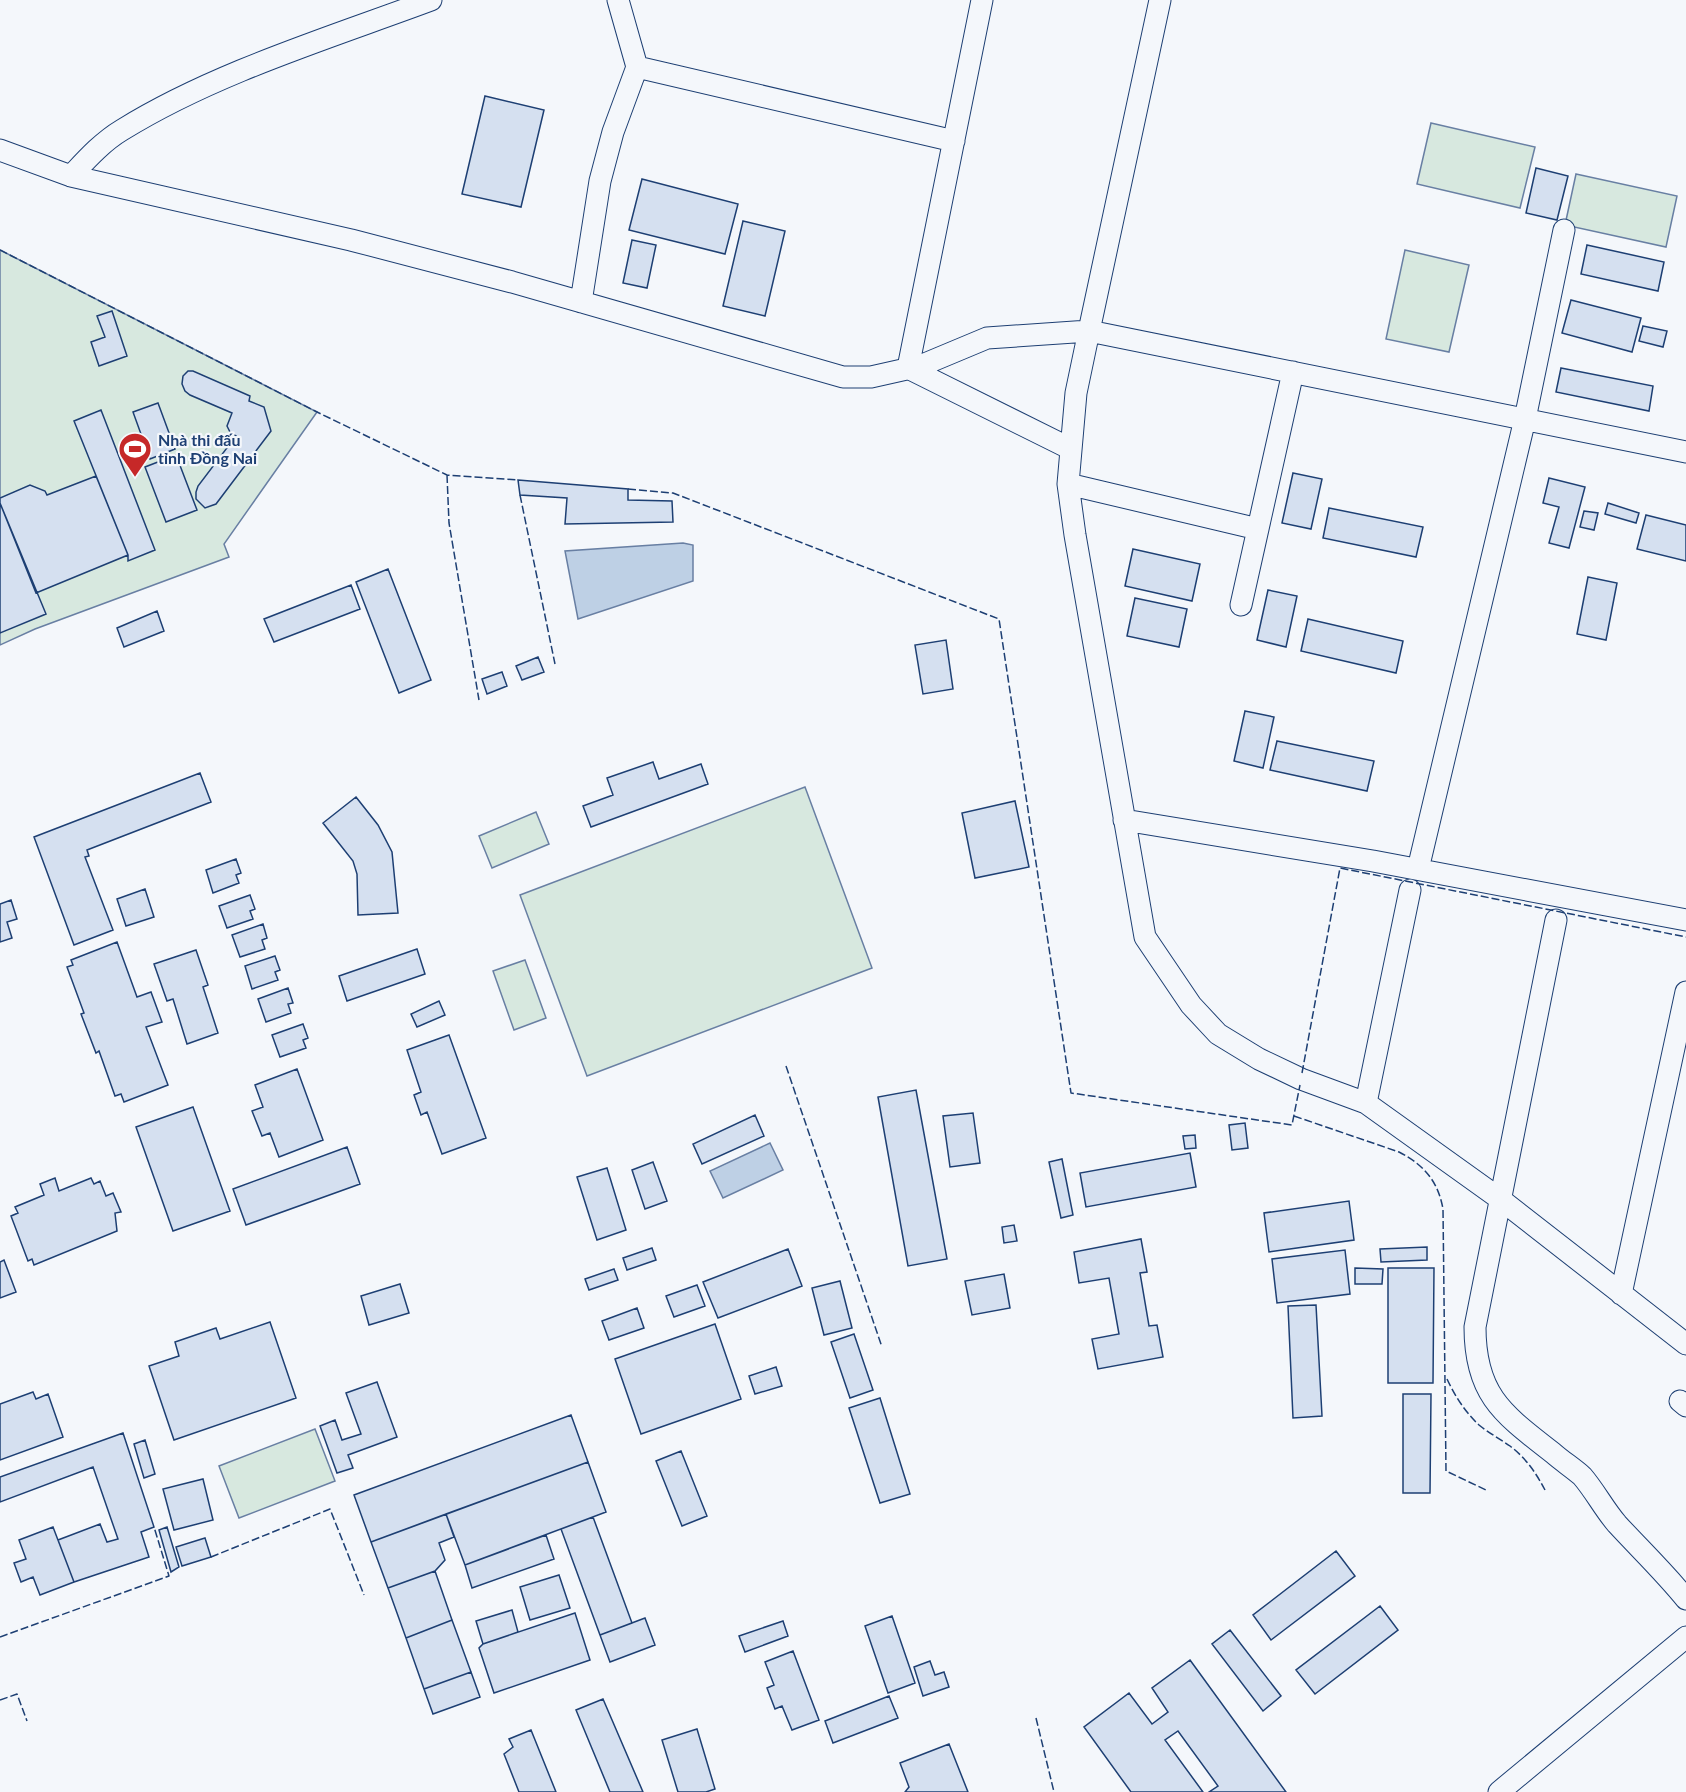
<svg xmlns="http://www.w3.org/2000/svg" width="1686" height="1792" font-family="Lato,sans-serif">
  <style>
    .green { fill: #d7e8df; stroke: #687fa3; stroke-width: 1.5 }
    .water { fill: #bed0e5; stroke: #687fa3; stroke-width: 1.5 }
    .building { fill: #d5e0f0; stroke: #1d3f73; stroke-width: 1.5 }
    .lines { fill: none; stroke-linecap: round; stroke-linejoin: round }
    .minor-casing { stroke: #1d3f73; stroke-width: 23 }
    .minor { stroke: #f4f7fb; stroke-width: 21 }
    .fence { stroke: #1d3f73; stroke-width: 1.5; stroke-dasharray: 8 3; stroke-linecap: butt }
    .labels { text-anchor: middle; stroke-width: 4.5; stroke-linejoin: round; paint-order: stroke }
    .poi-label { font-size: 16px; font-weight: bold; fill: #1d3f73; stroke: #f4f7fb; text-anchor: start }
  </style>
  <rect width="100%" height="100%" fill="#f4f7fb"/>
  <path class="green" d="M 1431,123 L 1535,147 L 1520,208 L 1417,184 Z
    M 1576,174 L 1677,196 L 1666,247 L 1565,225 Z
    M 0,250 L 317,412 L 224,544 L 229,557 L 35,629 L 0,645 Z
    M 1405,250 L 1469,265 L 1449,352 L 1386,339 Z
    M 805,787 L 872,968 L 587,1076 L 520,895 Z
    M 536,812 L 549,844 L 492,868 L 479,836 Z
    M 525,960 L 546,1018 L 514,1030 L 493,971 Z
    M 315,1429 L 335,1481 L 239,1518 L 219,1466 Z"/>
  <path class="water" d="M 683,543 L 693,545 L 693,581 L 578,619 L 565,551 Z
    M 770,1143 L 783,1170 L 723,1198 L 710,1171 Z"/>
  <path class="building" d="M 485,96 L 544,110 L 521,207 L 462,194 Z
    M 1536,168 L 1568,176 L 1557,220 L 1526,213 Z
    M 642,179 L 738,204 L 725,254 L 629,230 Z
    M 743,221 L 785,231 L 765,316 L 723,306 Z
    M 632,240 L 656,245 L 647,288 L 623,283 Z
    M 1587,245 L 1664,262 L 1658,291 L 1581,274 Z
    M 1571,300 L 1641,318 L 1632,352 L 1562,333 Z
    M 112,311 L 127,356 L 99,366 L 91,342 L 105,337 L 97,316 Z
    M 1643,326 L 1667,331 L 1663,347 L 1639,341 Z
    M 1561,368 L 1653,386 L 1649,411 L 1556,392 Z
    M 188,371 L 193,371 L 250,396 L 249,401 L 264,407 L 271,431 L 216,504 L 205,508 L 196,499 L 196,492 L 198,486 L 236,436 L 230,432 L 227,426 L 232,413 L 190,395 L 185,391 L 182,384 L 183,376 Z
    M 158,403 L 175,449 L 150,459 L 133,412 Z
    M 101,410 L 155,550 L 128,561 L 128,555 L 74,421 Z
    M 176,455 L 197,510 L 166,522 L 145,467 Z
    M 1293,473 L 1322,479 L 1311,529 L 1282,523 Z
    M 96,476 L 128,555 L 36,593 L 0,503 L 0,498 L 30,485 L 45,491 L 47,495 Z
    M 1549,478 L 1585,487 L 1569,548 L 1549,543 L 1559,507 L 1543,503 Z
    M 518,480 L 628,489 L 628,500 L 672,501 L 673,522 L 565,524 L 567,498 L 520,495 Z
    M 0,503 L 46,614 L 0,633 Z
    M 1608,503 L 1639,513 L 1636,523 L 1605,514 Z
    M 1329,508 L 1423,527 L 1416,557 L 1323,538 Z
    M 1584,511 L 1598,513 L 1594,530 L 1580,527 Z
    M 1646,515 L 1686,525 L 1686,561 L 1637,549 Z
    M 1133,549 L 1200,564 L 1192,601 L 1125,586 Z
    M 388,569 L 431,680 L 399,693 L 356,582 Z
    M 1588,577 L 1617,583 L 1606,640 L 1577,634 Z
    M 351,585 L 360,609 L 274,642 L 264,619 Z
    M 1268,590 L 1297,596 L 1286,647 L 1257,640 Z
    M 1135,598 L 1187,609 L 1179,647 L 1127,636 Z
    M 157,611 L 164,631 L 124,647 L 117,628 Z
    M 1308,619 L 1403,641 L 1396,673 L 1301,651 Z
    M 946,640 L 953,689 L 923,694 L 915,645 Z
    M 538,657 L 544,672 L 522,680 L 516,666 Z
    M 502,672 L 507,686 L 487,694 L 482,679 Z
    M 1245,711 L 1274,717 L 1263,768 L 1234,761 Z
    M 1277,741 L 1374,761 L 1367,791 L 1270,770 Z
    M 653,762 L 659,779 L 701,764 L 708,784 L 591,827 L 583,806 L 613,795 L 607,778 Z
    M 200,773 L 211,802 L 87,850 L 89,856 L 85,857 L 113,930 L 74,945 L 34,837 Z
    M 356,797 L 378,825 L 392,852 L 398,913 L 358,915 L 357,874 L 353,861 L 323,823 Z
    M 1015,801 L 1029,867 L 975,878 L 962,813 Z
    M 236,859 L 241,873 L 236,875 L 239,883 L 213,893 L 206,870 Z
    M 145,889 L 154,917 L 126,926 L 117,899 Z
    M 250,895 L 255,909 L 250,911 L 253,919 L 227,928 L 219,906 Z
    M 11,900 L 17,919 L 7,922 L 12,938 L 0,942 L 0,904 Z
    M 263,924 L 267,938 L 262,940 L 265,949 L 240,957 L 232,935 Z
    M 117,942 L 137,997 L 151,992 L 162,1022 L 146,1027 L 168,1085 L 124,1102 L 121,1094 L 115,1096 L 99,1051 L 96,1053 L 81,1014 L 84,1013 L 67,967 L 73,965 L 71,960 Z
    M 417,949 L 425,974 L 347,1001 L 339,976 Z
    M 196,950 L 208,985 L 203,987 L 218,1033 L 187,1044 L 173,999 L 167,1001 L 154,964 Z
    M 275,956 L 280,970 L 275,972 L 278,980 L 252,989 L 245,966 Z
    M 288,988 L 293,1003 L 288,1004 L 291,1013 L 266,1022 L 258,999 Z
    M 439,1001 L 445,1015 L 417,1027 L 411,1014 Z
    M 303,1024 L 308,1038 L 303,1040 L 306,1048 L 280,1057 L 272,1035 Z
    M 449,1035 L 486,1138 L 442,1154 L 427,1112 L 421,1115 L 414,1095 L 421,1092 L 407,1050 Z
    M 297,1069 L 323,1140 L 279,1157 L 270,1133 L 262,1136 L 252,1111 L 263,1107 L 255,1085 Z
    M 916,1090 L 947,1259 L 908,1266 L 878,1097 Z
    M 193,1107 L 230,1211 L 173,1231 L 136,1127 Z
    M 973,1113 L 980,1163 L 950,1167 L 943,1116 Z
    M 755,1115 L 764,1136 L 702,1164 L 693,1144 Z
    M 1245,1123 L 1248,1148 L 1232,1150 L 1229,1125 Z
    M 1195,1135 L 1196,1148 L 1185,1149 L 1183,1136 Z
    M 347,1147 L 360,1184 L 246,1225 L 233,1189 Z
    M 1190,1153 L 1196,1187 L 1086,1207 L 1080,1173 Z
    M 1062,1159 L 1073,1215 L 1061,1218 L 1049,1162 Z
    M 653,1162 L 667,1201 L 645,1209 L 632,1170 Z
    M 607,1168 L 626,1230 L 597,1240 L 577,1177 Z
    M 55,1178 L 59,1191 L 91,1178 L 94,1184 L 100,1181 L 106,1196 L 113,1193 L 121,1212 L 115,1213 L 117,1231 L 34,1265 L 32,1259 L 28,1261 L 11,1216 L 18,1213 L 15,1207 L 44,1195 L 40,1184 Z
    M 1349,1201 L 1354,1240 L 1269,1252 L 1264,1213 Z
    M 1014,1225 L 1017,1241 L 1004,1243 L 1002,1227 Z
    M 1141,1239 L 1147,1272 L 1140,1273 L 1149,1326 L 1157,1325 L 1163,1357 L 1098,1369 L 1092,1339 L 1119,1334 L 1109,1278 L 1079,1283 L 1074,1252 Z
    M 1427,1247 L 1427,1260 L 1381,1262 L 1380,1249 Z
    M 652,1248 L 656,1260 L 627,1270 L 623,1258 Z
    M 788,1249 L 802,1286 L 718,1318 L 703,1282 Z
    M 1345,1250 L 1350,1294 L 1277,1303 L 1272,1259 Z
    M 4,1260 L 16,1292 L 0,1298 L 0,1262 Z
    M 1355,1268 L 1383,1269 L 1382,1284 L 1355,1284 Z
    M 1388,1268 L 1434,1268 L 1433,1383 L 1388,1383 Z
    M 614,1269 L 618,1280 L 589,1290 L 585,1279 Z
    M 1004,1274 L 1010,1308 L 972,1315 L 965,1281 Z
    M 840,1281 L 852,1328 L 824,1335 L 812,1288 Z
    M 400,1284 L 409,1313 L 369,1325 L 361,1296 Z
    M 697,1285 L 705,1306 L 674,1317 L 666,1296 Z
    M 1316,1305 L 1322,1416 L 1293,1418 L 1288,1306 Z
    M 637,1308 L 644,1328 L 609,1340 L 602,1321 Z
    M 270,1322 L 296,1398 L 174,1440 L 149,1366 L 179,1356 L 175,1342 L 216,1328 L 220,1339 Z
    M 715,1324 L 741,1399 L 641,1434 L 615,1359 Z
    M 854,1334 L 873,1390 L 850,1398 L 831,1342 Z
    M 776,1367 L 782,1386 L 755,1394 L 749,1376 Z
    M 377,1382 L 397,1437 L 348,1455 L 353,1468 L 337,1473 L 320,1426 L 335,1420 L 342,1440 L 361,1434 L 346,1393 Z
    M 33,1392 L 36,1399 L 48,1394 L 63,1437 L 0,1460 L 0,1404 Z
    M 1403,1394 L 1431,1394 L 1430,1493 L 1403,1493 Z
    M 880,1398 L 910,1494 L 880,1503 L 849,1408 Z
    M 571,1415 L 588,1462 L 371,1542 L 354,1495 Z
    M 123,1433 L 154,1527 L 141,1532 L 149,1557 L 74,1582 L 58,1540 L 100,1524 L 107,1542 L 118,1539 L 93,1467 L 0,1502 L 0,1477 Z
    M 145,1440 L 155,1474 L 144,1478 L 134,1444 Z
    M 681,1451 L 707,1516 L 682,1526 L 656,1461 Z
    M 588,1462 L 606,1512 L 465,1565 L 446,1514 Z
    M 203,1479 L 213,1520 L 174,1530 L 163,1489 Z
    M 446,1514 L 454,1537 L 439,1543 L 445,1560 L 435,1571 L 388,1588 L 371,1542 Z
    M 593,1517 L 632,1623 L 600,1635 L 561,1529 Z
    M 53,1527 L 74,1582 L 40,1595 L 33,1577 L 21,1582 L 14,1563 L 26,1559 L 19,1540 Z
    M 167,1527 L 179,1567 L 171,1572 L 159,1530 Z
    M 546,1535 L 554,1559 L 472,1588 L 465,1565 Z
    M 205,1538 L 211,1557 L 182,1566 L 176,1547 Z
    M 1336,1551 L 1355,1576 L 1271,1640 L 1253,1615 Z
    M 435,1571 L 452,1620 L 406,1638 L 388,1588 Z
    M 559,1575 L 570,1608 L 530,1620 L 520,1587 Z
    M 1380,1606 L 1398,1630 L 1315,1694 L 1296,1670 Z
    M 512,1610 L 518,1632 L 483,1644 L 476,1621 Z
    M 575,1613 L 590,1660 L 494,1693 L 479,1648 L 483,1644 Z
    M 892,1616 L 915,1683 L 888,1693 L 865,1626 Z
    M 645,1618 L 655,1645 L 610,1662 L 600,1635 Z
    M 452,1620 L 471,1672 L 424,1689 L 406,1638 Z
    M 783,1621 L 788,1636 L 745,1652 L 739,1636 Z
    M 1230,1630 L 1281,1696 L 1263,1711 L 1212,1644 Z
    M 793,1651 L 819,1720 L 792,1730 L 782,1706 L 775,1709 L 767,1688 L 774,1685 L 765,1662 Z
    M 1190,1660 L 1286,1792 L 1209,1792 L 1218,1786 L 1178,1731 L 1165,1740 L 1203,1792 L 1131,1792 L 1084,1727 L 1129,1693 L 1152,1724 L 1168,1712 L 1152,1688 Z
    M 930,1661 L 935,1675 L 944,1672 L 949,1687 L 923,1696 L 914,1667 Z
    M 471,1672 L 480,1697 L 433,1714 L 424,1689 Z
    M 889,1696 L 898,1718 L 833,1743 L 825,1721 Z
    M 603,1699 L 643,1792 L 610,1792 L 576,1710 Z
    M 697,1729 L 715,1789 L 706,1792 L 678,1792 L 662,1740 Z
    M 531,1730 L 556,1792 L 519,1792 L 504,1754 L 513,1747 L 509,1739 Z
    M 949,1744 L 968,1792 L 905,1792 L 909,1787 L 900,1763 Z"/>
  <g class="lines">
    <g class="minor-casing">
      <path id="minor" d="M 982,0 L 908,368 L 1071,449
        M 637,67 L 954,141
        M 0,150 L 71,176 L 351,240 L 512,282 L 843,377 L 871,377 L 920,366 L 987,338 L 1089,331 L 1160,0
        M 71,176 C 86,160 102,142 122,130 C 214,73 329,38 431,0
        M 581,302 L 600,181 L 613,132 L 637,67 L 618,0
        M 1686,452 L 1089,331 L 1076,393 L 1068,484 L 1075,535 L 1145,937 L 1191,1005 L 1218,1034 L 1259,1059 L 1301,1079 L 1366,1103 L 1500,1199 L 1686,1344
        M 1068,484 L 1258,529
        M 1241,605 L 1293,372
        M 1124,820 L 1373,861 L 1686,920
        M 1418,869 L 1525,419 L 1564,230
        M 1556,920 L 1475,1327 C 1475,1395 1503,1414 1553,1453 C 1562,1461 1573,1468 1582,1476 C 1595,1491 1604,1509 1617,1524 C 1640,1549 1665,1573 1686,1599
        M 1366,1103 L 1410,890
        M 1621,1294 L 1686,992
        M 1680,1401 L 1686,1406
        M 1499,1792 L 1686,1637"/>
    </g>
    <use href="#minor" class="minor"/>
    <path class="fence" d="M 0,250 L 317,412 L 447,475 L 518,480
      M 447,475 L 449,523 L 479,700
      M 628,489 L 673,493 L 999,619 L 1071,1093 L 1292,1125 L 1300,1085
      M 520,495 L 555,664
      M 786,1066 L 882,1347
      M 1302,1073 L 1340,868 L 1686,937
      M 1294,1116 L 1399,1152 C 1424,1165 1438,1181 1443,1209 L 1446,1471 L 1486,1490
      M 1447,1379 C 1455,1396 1465,1412 1479,1425 C 1489,1433 1500,1439 1510,1446 C 1526,1458 1536,1473 1545,1490
      M 211,1557 L 330,1509 L 364,1595
      M 0,1637 L 169,1576 L 154,1527
      M 0,1700 L 17,1694 L 27,1721
      M 1036,1718 L 1054,1792"/>
  </g>
  <defs>
    <g id="stadium-pin" transform="scale(1.725)"><path d="M0 17L-7.5 6A9.5 9.5 0 1 1 7.5 6Z" fill="#c62828" stroke="#f4f7fb"/><path d="M0-5a6.5 5 0 1 0 0 10a6.5 5 0 1 0 0-10ZM-3.5-1.8h7v3.6h-7Z" fill="#fff"/></g>
  </defs>
  <g fill-rule="evenodd">
    <use href="#stadium-pin" x="135" y="449"/>
  </g>
  <g class="labels">
    <g class="poi-label">
      <text x="158" y="446">Nhà thi đấu<tspan x="158" dy="18">tỉnh Đồng Nai</tspan></text>
    </g>
  </g>
</svg>
